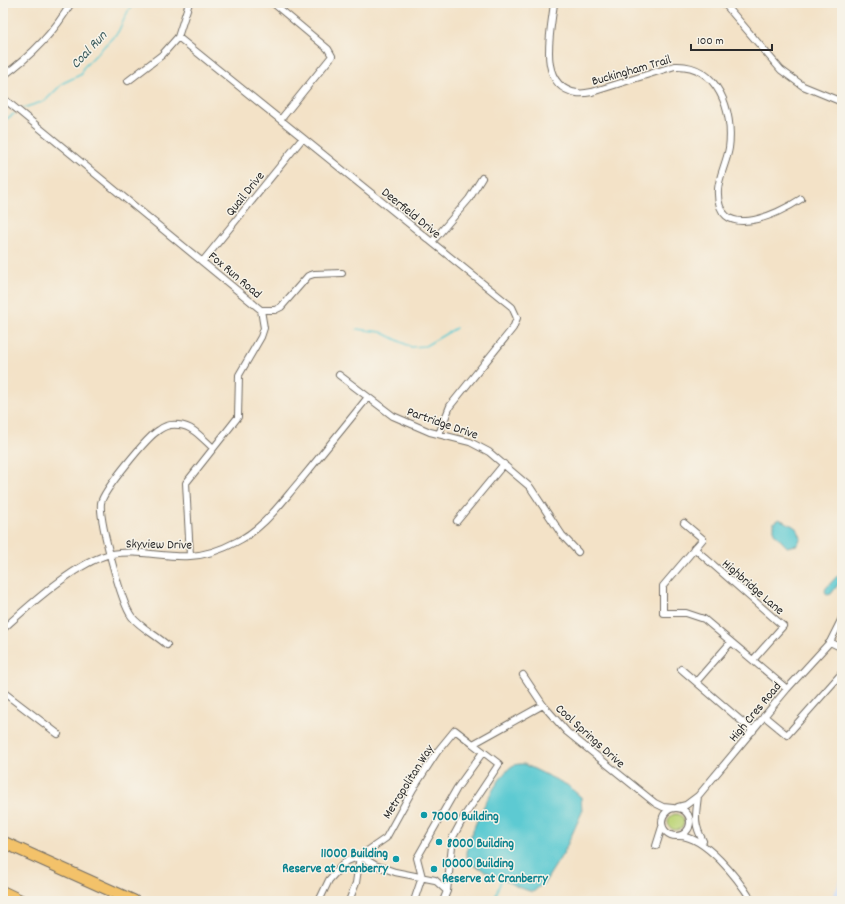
<svg xmlns="http://www.w3.org/2000/svg" width="845" height="904" font-family="Dekko,sans-serif">
  <style>
    .built { fill: #cbdbf9 }
    .green { fill: #bed579; stroke: #748052 }
    .water { fill: #5dcad2; stroke: #447a7e }
    .lines { fill: none; stroke-linecap: round; stroke-linejoin: round }
    .stream { stroke: #5dcad2; stroke-width: 1.5 }
    .street-casing { stroke: #716b62; stroke-width: 8 }
    .highway-casing { stroke: #716b62; stroke-width: 13 }
    .street { stroke: #fff; stroke-width: 6 }
    .highway { stroke: #f3c26a; stroke-width: 11 }
    .culture-dot { fill: #0f9aa8; stroke: #f7f3e8; stroke-width: 1.5 }
    .labels { text-anchor: middle; stroke-width: 3; stroke-linejoin: round; paint-order: stroke }
    .street-label { font-size: 13px; fill: #2b2b2b; stroke: #f7f3e8 }
    .culture-label { font-size: 13px; font-weight: bold; fill: #0d838f; stroke: #f7f3e8; text-anchor: start }
    .water-label { font-size: 14px; font-style: italic; fill: #3a5b5d; stroke: #f7f3e8 }
  </style>
  <rect width="100%" height="100%" fill="#f7f3e8"/>
  <filter id="ink" filterUnits="userSpaceOnUse"><feTurbulence type="fractalNoise" baseFrequency=".025" numOctaves="2"/><feDisplacementMap in="SourceGraphic" scale="8" xChannelSelector="R" yChannelSelector="G"/><feConvolveMatrix kernelMatrix="1 2 1 2 8 2 1 2 1" color-interpolation-filters="sRGB"/></filter>
  <filter id="wash" filterUnits="userSpaceOnUse"><feTurbulence type="fractalNoise" baseFrequency=".012" numOctaves="4" result="noise"/><feDisplacementMap in="SourceGraphic" scale="16" xChannelSelector="R" yChannelSelector="G"/><feGaussianBlur stdDeviation="0.9" result="paint"/><feColorMatrix in="noise" values="0 0 0 0 0 0 0 0 0 0 0 0 0 0 0 0 0 1.4 0 .05"/><feComposite in="paint" operator="in"/></filter>
  <g filter="url(#wash)">
    <rect width="100%" height="100%" fill="#f3e2c7"/>
    <path class="built" d="M 842,876 L 842,901 L 831,901 Z"/>
    <path class="green" d="M668 822a8 8 0 1 1 16 0a8 8 0 1 1-16 0Z"/>
    <path class="water" d="M 779,519 L 797,528 L 801,538 L 797,545 L 787,547 L 774,533 L 774,522 Z
      M 841,572 L 842,579 L 831,594 L 827,595 L 825,591 L 826,588 Z
      M 524,764 L 567,785 L 581,797 L 582,812 L 564,852 L 545,882 L 533,892 L 520,888 L 471,864 C 469,862 467,859 467,856 C 466,836 496,777 512,766 C 515,764 520,764 524,764 Z"/>
    <g class="lines">
      <path class="stream" d="M 23,108 L 45,101 L 63,83 L 82,74 L 83,68 L 118,32 L 129,9 L 136,3
        M 3,121 L 14,114
        M 357,329 L 381,332 L 411,347 L 425,346 L 456,328
        M 494,901 L 502,877"/>
    </g>
  </g>
  <g filter="url(#ink)">
    <g class="lines">
      <g class="street-casing">
        <path id="street" d="M 273,3 L 328,49 L 332,56 L 281,119
          M 554,3 C 551,32 536,86 577,93 C 581,94 587,93 592,92 L 675,66 C 718,64 734,112 729,148 C 727,161 719,176 718,189 C 715,244 777,215 801,199
          M 724,3 L 781,70 L 803,86 L 842,102
          M 178,37 L 512,307 L 517,318 L 513,328 L 450,406 L 439,434
          M 3,76 C 31,56 54,33 71,3
          M 128,81 L 162,55 L 178,37 L 189,3
          M 3,98 L 261,310 L 264,328 L 261,337 L 239,375 L 238,417 L 186,483 L 190,556
          M 432,242 L 469,199 L 482,178
          M 203,261 L 302,139
          M 261,310 L 275,310 L 281,307 L 308,276 L 314,274 L 342,273
          M 339,375 L 393,416 L 430,432 L 470,442 L 489,452 L 530,487 L 562,535 L 578,552
          M 457,521 L 504,464
          M 684,523 L 703,539 L 663,586 L 663,613 L 686,613 L 704,619 L 787,689
          M 694,548 L 783,626 L 753,660
          M 3,629 C 27,607 80,559 112,554 C 138,549 164,558 190,556 C 206,555 223,549 236,542 C 263,529 280,504 299,482 C 322,454 345,426 368,397
          M 830,642 L 842,648
          M 167,645 C 156,635 141,628 132,617 C 121,603 99,520 101,503 C 103,491 147,437 159,430 C 164,426 172,424 179,425 C 193,426 203,439 213,448
          M 681,669 L 753,731
          M 523,675 L 543,705 L 567,732 L 655,803 L 663,807 L 673,808
          M 696,682 L 731,642
          M 3,692 L 58,734
          M 764,716 L 787,735 L 842,673
          M 698,796 C 696,815 693,823 703,841
          M 678,807 L 686,805 L 698,796 L 787,689 L 830,642 L 842,618
          M662 822a14 14 0 1 1 28 0a14 14 0 1 1-28 0Z
          M 678,836 C 705,835 739,880 752,901
          M 656,846 L 662,827
          M 360,856 L 375,865 L 395,872 L 435,880 L 447,891 L 443,901
          M 447,891 L 453,837 L 465,815 L 499,764 L 473,744
          M 319,901 L 329,880 L 345,862 L 360,856 L 386,838 L 413,789 L 437,752 L 455,730 L 473,744 L 543,705
          M 349,901 L 356,883 L 360,856
          M 414,901 L 422,877 L 417,858 L 457,788 L 483,752"/>
      </g>
      <g class="highway-casing">
        <path id="highway" d="M 3,842 L 134,901
          M 3,892 L 22,901"/>
      </g>
      <use href="#street" class="street"/>
      <use href="#highway" class="highway"/>
    </g>
  </g>
  <g class="culture-dot">
    <circle cx="424" cy="815" r="4"/>
    <circle cx="439" cy="842" r="4"/>
    <circle cx="396" cy="859" r="4"/>
    <circle cx="434" cy="869" r="4"/>
  </g>
  <g class="labels">
    <g class="street-label">
      <text transform="translate(631 69) rotate(-16)" y="5">Buckingham Trail</text>
      <text transform="translate(244 193) rotate(-51)" y="5">Quail Drive</text>
      <text transform="translate(412 212) rotate(39)" y="5">Deerfield Drive</text>
      <text transform="translate(236 274) rotate(40)" y="5">Fox Run Road</text>
      <text transform="translate(443 422) rotate(19)" y="5">Partridge Drive</text>
      <text transform="translate(159 543) rotate(1)" y="5">Skyview Drive</text>
      <text transform="translate(754 586) rotate(41)" y="5">Highbridge Lane</text>
      <text transform="translate(754 711) rotate(-50)" y="5">High Cres Road</text>
      <text transform="translate(591 735) rotate(42)" y="5">Cool Springs Drive</text>
      <text transform="translate(407 781) rotate(-58)" y="5">Metropolitan Way</text>
    </g>
    <g class="culture-label">
      <text x="432" y="820">7000 Building</text>
      <text x="447" y="847">8000 Building</text>
      <text x="388" y="857" text-anchor="end">11000 Building<tspan x="388" dy="15">Reserve at Cranberry</tspan></text>
      <text x="442" y="867">10000 Building<tspan x="442" dy="15">Reserve at Cranberry</tspan></text>
    </g>
    <g class="water-label">
      <text transform="translate(88 49) rotate(-47)" y="5">Coal Run</text>
    </g>
  </g>
  <rect width="845" height="904" fill="none" stroke="#f7f3e8" stroke-width="16"/>
  <path d="M691 44v6h81v-6" fill="none" stroke="#2b2b2b" stroke-width="2"/>
  <text x="697" y="44" font-size="12" fill="#2b2b2b" stroke="#f7f3e8" stroke-width="3" paint-order="stroke">100 m</text>
</svg>
